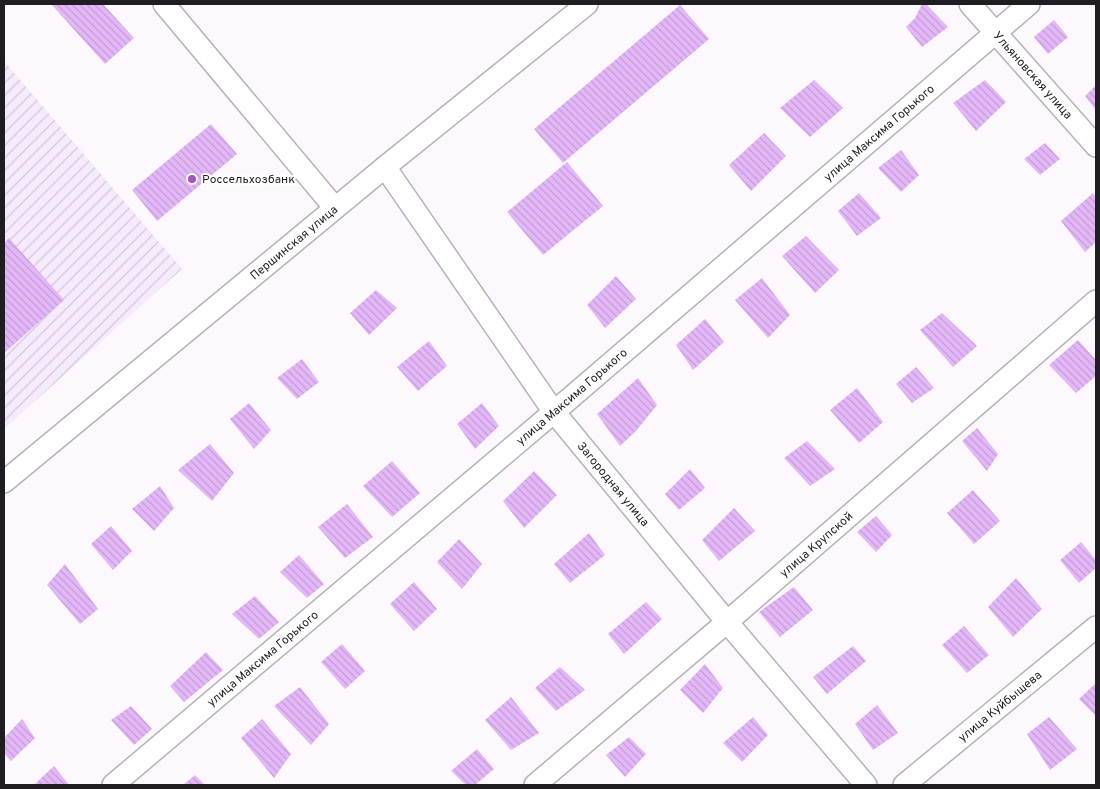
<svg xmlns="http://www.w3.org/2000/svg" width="1100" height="789" font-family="Overpass,sans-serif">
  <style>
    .industrial { fill: url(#industrial-furrows) }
    .building { fill: url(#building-back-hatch) }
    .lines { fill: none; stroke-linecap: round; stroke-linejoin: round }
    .minor-casing { stroke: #b7b0bb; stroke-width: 24 }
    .minor { stroke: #fff; stroke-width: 21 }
    .poi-dot { fill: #a253c4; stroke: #fff; stroke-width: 2 }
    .labels { text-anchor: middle; stroke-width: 4; stroke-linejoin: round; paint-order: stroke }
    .street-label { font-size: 12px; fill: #1f1d21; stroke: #fff }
    .poi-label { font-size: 12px; fill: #1f1d21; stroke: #fff; text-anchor: start }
  </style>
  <defs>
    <pattern id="industrial-furrows" width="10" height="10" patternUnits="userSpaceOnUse" patternTransform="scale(1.25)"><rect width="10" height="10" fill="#f6eafc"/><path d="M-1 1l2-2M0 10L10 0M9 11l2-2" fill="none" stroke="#d2c8d8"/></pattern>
    <pattern id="building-back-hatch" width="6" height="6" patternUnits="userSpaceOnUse" patternTransform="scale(1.25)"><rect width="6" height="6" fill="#e3b7f8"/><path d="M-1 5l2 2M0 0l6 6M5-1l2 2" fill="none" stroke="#c29dd4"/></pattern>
  </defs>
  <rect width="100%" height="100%" fill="#fcf8fe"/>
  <path class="industrial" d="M 4,61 L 182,269 L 4,429 Z"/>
  <path class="building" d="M 51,4 L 103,4 L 134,38 L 105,64 Z
    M 922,4 L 926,4 L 948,27 L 922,47 L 906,27 L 915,18 Z
    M 680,5 L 709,39 L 563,163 L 534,129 Z
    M 1054,20 L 1068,37 L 1048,54 L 1034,37 Z
    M 814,80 L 843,108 L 810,137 L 780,108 Z
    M 985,80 L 1006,102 L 976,131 L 953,103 Z
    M 1096,85 L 1096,110 L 1085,96 Z
    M 211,124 L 237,154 L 157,221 L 132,190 Z
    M 764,133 L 786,156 L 751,191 L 729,165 Z
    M 1045,143 L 1060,159 L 1040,175 L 1024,159 Z
    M 901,150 L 919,175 L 901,192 L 878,168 Z
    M 567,162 L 603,206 L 543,255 L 507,212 Z
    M 859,193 L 881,218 L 857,236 L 838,211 Z
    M 1093,193 L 1096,198 L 1096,242 L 1085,252 L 1061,221 Z
    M 806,236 L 839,270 L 815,293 L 782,256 Z
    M 9,238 L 64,300 L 4,353 L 4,243 Z
    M 616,276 L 636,299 L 605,328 L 587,305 Z
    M 762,278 L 790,315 L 768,338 L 735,300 Z
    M 376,290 L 397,308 L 369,335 L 350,313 Z
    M 942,313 L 977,346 L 953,367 L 920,330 Z
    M 705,319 L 724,342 L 693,370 L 676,345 Z
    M 1078,340 L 1096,360 L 1096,376 L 1076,393 L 1049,365 Z
    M 429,341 L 447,366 L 418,391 L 397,367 Z
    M 302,359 L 319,382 L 297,399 L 277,378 Z
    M 916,367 L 934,388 L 912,403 L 896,384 Z
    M 638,378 L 657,405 L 636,431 L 620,446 L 597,414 Z
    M 857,388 L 883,422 L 859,443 L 830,410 Z
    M 249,403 L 271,430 L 254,449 L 230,419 Z
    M 482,403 L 499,426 L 475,449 L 457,424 Z
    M 977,428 L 998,454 L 987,471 L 962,441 Z
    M 807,441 L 835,469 L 810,486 L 784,458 Z
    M 210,444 L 234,473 L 212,501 L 178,470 Z
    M 392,461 L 420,493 L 392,517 L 363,486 Z
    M 690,469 L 705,488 L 679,510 L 665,494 Z
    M 534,471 L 557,495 L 524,528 L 503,501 Z
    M 160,486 L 174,508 L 154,531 L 132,509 Z
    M 973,490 L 1000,521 L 974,544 L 947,513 Z
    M 347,504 L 373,537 L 345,558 L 318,527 Z
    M 734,508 L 755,531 L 719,561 L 702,540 Z
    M 876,516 L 892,535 L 876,552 L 857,532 Z
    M 111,526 L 132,551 L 113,570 L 91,544 Z
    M 589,533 L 605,555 L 570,583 L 554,564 Z
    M 459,539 L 482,564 L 462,589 L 437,562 Z
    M 1081,542 L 1096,560 L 1096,568 L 1079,583 L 1060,560 Z
    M 299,555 L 324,584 L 307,598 L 280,572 Z
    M 65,564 L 98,609 L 80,624 L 47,585 Z
    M 1016,578 L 1042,609 L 1013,637 L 988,607 Z
    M 414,582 L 437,609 L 414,631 L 390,604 Z
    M 794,587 L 813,610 L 780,637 L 759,612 Z
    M 255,596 L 279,622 L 259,639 L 232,614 Z
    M 646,602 L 662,619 L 624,654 L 608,634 Z
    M 964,626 L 989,655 L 967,673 L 942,645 Z
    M 342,644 L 365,671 L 345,689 L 321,662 Z
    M 853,646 L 866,661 L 827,694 L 813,677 Z
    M 206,652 L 223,670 L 184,702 L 170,686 Z
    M 705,664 L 723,688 L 703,713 L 680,690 Z
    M 560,667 L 585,690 L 556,711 L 535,688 Z
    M 1096,683 L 1096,716 L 1079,699 Z
    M 300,687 L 329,724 L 311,745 L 274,706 Z
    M 511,697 L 539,733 L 511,750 L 485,720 Z
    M 877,705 L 898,733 L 873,750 L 855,724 Z
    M 131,706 L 152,729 L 134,745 L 111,720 Z
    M 753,717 L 768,735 L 742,762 L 723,743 Z
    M 1049,717 L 1077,749 L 1050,770 L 1027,734 Z
    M 22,719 L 35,738 L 11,761 L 4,753 L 4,738 Z
    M 262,719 L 291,754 L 274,778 L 241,738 Z
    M 629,737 L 646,754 L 625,777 L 606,755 Z
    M 477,749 L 494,769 L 475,785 L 466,785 L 451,771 Z
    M 54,766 L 69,785 L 34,785 L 40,779 Z
    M 195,775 L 205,785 L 183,785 Z"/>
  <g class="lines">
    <g class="minor-casing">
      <g id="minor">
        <path d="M 164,4 L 335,208"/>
        <path id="s1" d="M 970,4 L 1096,146"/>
        <path id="s2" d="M 385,167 L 554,412 L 727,622 L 866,785"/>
        <path id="s3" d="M 4,482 L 385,167 L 587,4"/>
        <path id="s4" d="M 113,785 L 554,412 L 1029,4"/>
        <path id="s5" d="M 535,785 L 727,622 L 1096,301"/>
        <path id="s6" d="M 904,785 L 1096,627"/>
      </g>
    </g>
    <use href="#minor" class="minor"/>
  </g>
  <circle class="poi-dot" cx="192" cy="179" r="5"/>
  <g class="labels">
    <g class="street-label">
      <text dy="4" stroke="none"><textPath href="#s1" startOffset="95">Ульяновская улица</textPath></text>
      <text dy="4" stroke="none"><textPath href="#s4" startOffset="1006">улица Максима Горького</textPath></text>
      <text dy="4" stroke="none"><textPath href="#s3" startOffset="376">Першинская улица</textPath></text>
      <text dy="4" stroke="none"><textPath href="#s4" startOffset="601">улица Максима Горького</textPath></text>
      <text dy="4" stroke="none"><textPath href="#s2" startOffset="391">Загородная улица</textPath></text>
      <text dy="4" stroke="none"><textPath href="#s5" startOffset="370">улица Крупской</textPath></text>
      <text dy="4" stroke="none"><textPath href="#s4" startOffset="196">улица Максима Горького</textPath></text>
      <text dy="4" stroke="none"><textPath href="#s6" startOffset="124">улица Куйбышева</textPath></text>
    </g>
    <g class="poi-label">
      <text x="202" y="183">Россельхозбанк</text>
    </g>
  </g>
  <rect width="1100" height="789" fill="none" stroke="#1f1d21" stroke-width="10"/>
</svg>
